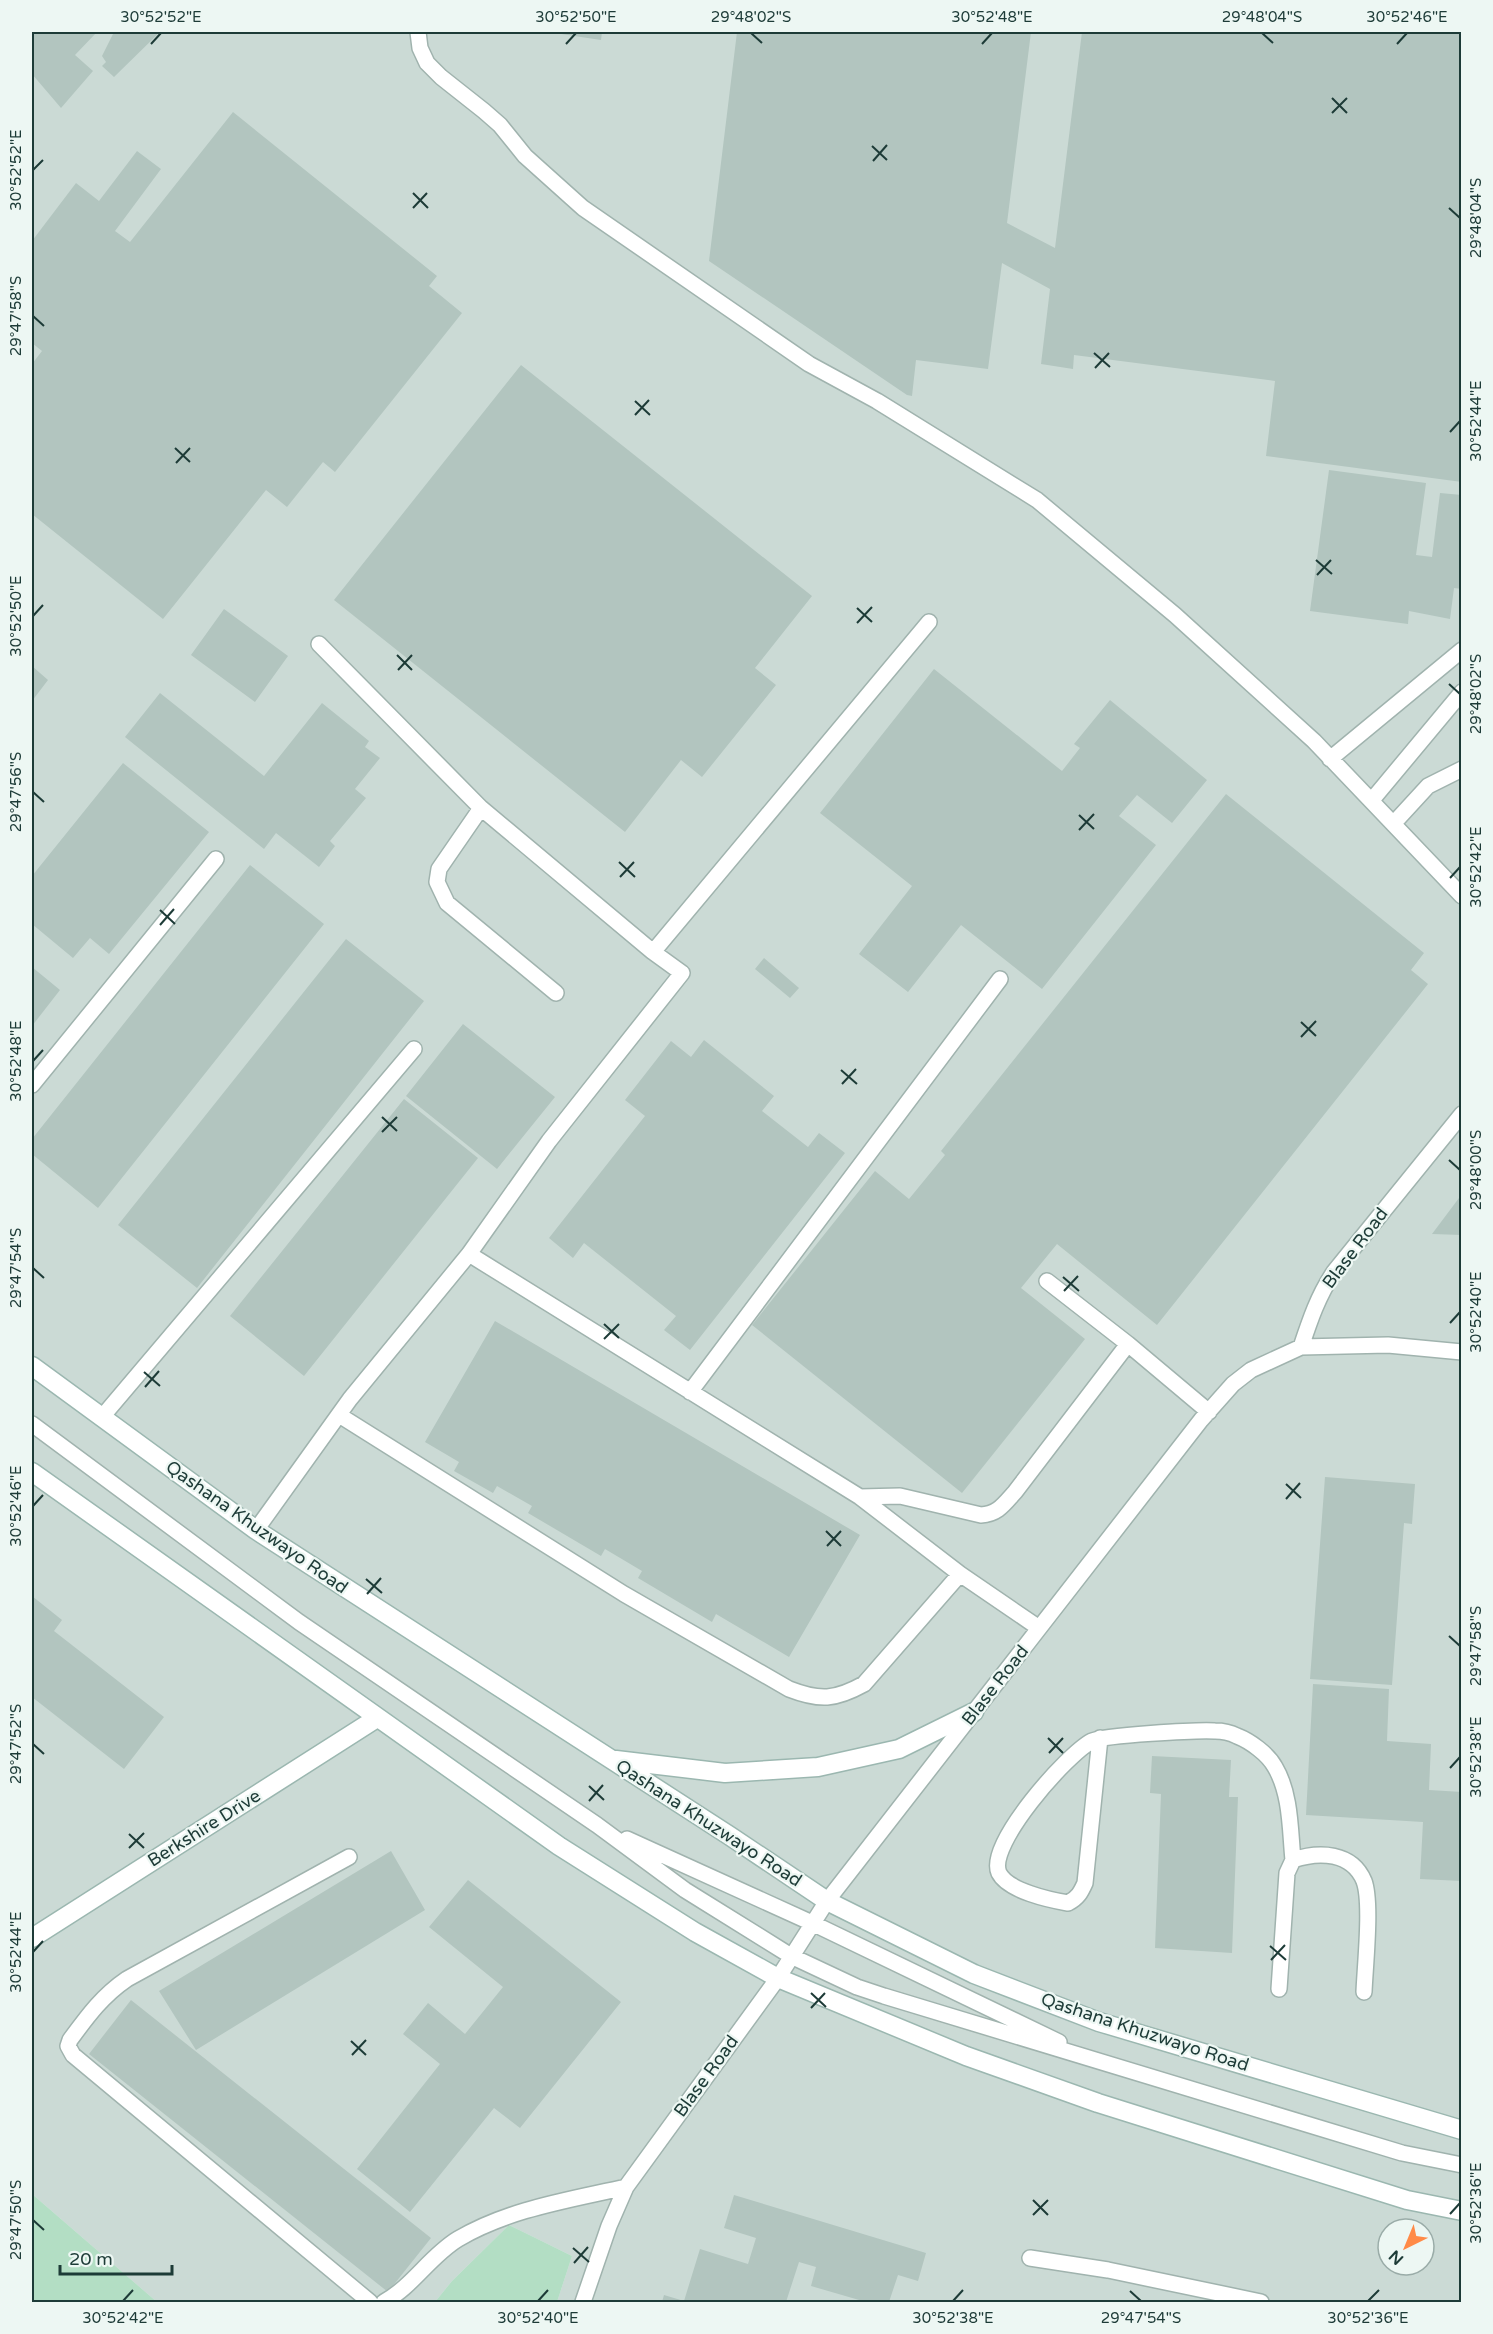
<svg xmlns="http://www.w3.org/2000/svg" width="1493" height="2334" font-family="'Varela Round',sans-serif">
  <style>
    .built { fill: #cbdad5; fill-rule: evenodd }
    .green { fill: #b3dec4 }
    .building { fill: #b2c5bf }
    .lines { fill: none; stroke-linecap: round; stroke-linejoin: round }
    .lane-casing { stroke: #a0b3ae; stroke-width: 18 }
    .secondary-casing { stroke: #9bb7b0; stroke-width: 21 }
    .lane { stroke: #fff; stroke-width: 15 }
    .secondary { stroke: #fff; stroke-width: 18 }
    .ticks { fill: none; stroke: #1d3b37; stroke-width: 2 }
    .labels { text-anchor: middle; stroke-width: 4.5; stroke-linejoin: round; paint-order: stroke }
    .street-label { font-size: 18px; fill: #1d3b37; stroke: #edf7f3 }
    .neatline { fill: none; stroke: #1d3b37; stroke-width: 2 }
    .ticks-label { font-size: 15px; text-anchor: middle; fill: #1d3b37 }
  </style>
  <rect width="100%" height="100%" fill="#ddebe6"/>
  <path class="built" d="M 32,32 L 1461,32 L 1461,2302 L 557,2302 L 572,2256 L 509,2225 L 452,2281 L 435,2302 L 157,2302 L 32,2194 ZM 1388,2229 L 1424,2229 L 1424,2265 L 1388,2265 Z"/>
  <path class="green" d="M 32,2194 L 157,2302 L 32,2302 Z
    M 509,2225 L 572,2256 L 557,2302 L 435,2302 L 452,2281 Z"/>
  <path class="building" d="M 32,32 L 97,32 L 75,55 L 93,71 L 61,108 L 32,74 Z
    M 114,32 L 160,32 L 114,77 L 102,66 L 106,62 L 102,56 Z
    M 548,32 L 602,32 L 601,40 Z
    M 737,32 L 1031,32 L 1007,223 L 1055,248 L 1082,32 L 1462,32 L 1462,482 L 1266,456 L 1275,381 L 1074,355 L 1073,369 L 1041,364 L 1050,289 L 1002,263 L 988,369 L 916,360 L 912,396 L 907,395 L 709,261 Z
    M 233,112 L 437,276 L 429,286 L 462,313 L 335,472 L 323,462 L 287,507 L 266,490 L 163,619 L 32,514 L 32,364 L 42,351 L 32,343 L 32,241 L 76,183 L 99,201 L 137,151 L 161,169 L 115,231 L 130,242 Z
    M 521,365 L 812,596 L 755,668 L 776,685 L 702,777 L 681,760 L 625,832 L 334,600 Z
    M 1329,470 L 1426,483 L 1416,555 L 1432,557 L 1440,493 L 1462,495 L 1462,589 L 1454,588 L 1450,619 L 1409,611 L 1408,624 L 1310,611 Z
    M 224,609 L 288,656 L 255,702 L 191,655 Z
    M 32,666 L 48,680 L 32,701 Z
    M 934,669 L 1062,771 L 1080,748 L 1074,744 L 1110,700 L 1207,780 L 1172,823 L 1137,795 L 1119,816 L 1156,845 L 1042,989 L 961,925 L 908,992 L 859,954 L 912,886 L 820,813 Z
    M 160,693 L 264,776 L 322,703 L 369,741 L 365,747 L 380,758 L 355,789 L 366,798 L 330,841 L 335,846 L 319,867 L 276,833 L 264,849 L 125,737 Z
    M 123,763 L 209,832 L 109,954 L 90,938 L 73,958 L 32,924 L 32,876 Z
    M 1226,794 L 1424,953 L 1411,970 L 1428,984 L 1157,1325 L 1057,1244 L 1021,1288 L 1085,1339 L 962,1493 L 752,1325 L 875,1171 L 909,1199 L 945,1155 L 941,1151 Z
    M 250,865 L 324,924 L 98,1208 L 32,1154 L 32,1139 Z
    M 346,939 L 424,1001 L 197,1288 L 118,1225 Z
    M 764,958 L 799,988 L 790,998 L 755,969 Z
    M 32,967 L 60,990 L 32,1026 Z
    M 463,1024 L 555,1097 L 497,1169 L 406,1096 Z
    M 704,1040 L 774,1096 L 762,1111 L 808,1147 L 819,1133 L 845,1153 L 690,1350 L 664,1330 L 676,1316 L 584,1243 L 573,1258 L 549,1238 L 645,1116 L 625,1100 L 671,1041 L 691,1057 Z
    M 404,1099 L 478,1158 L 304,1376 L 230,1316 Z
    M 1462,1194 L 1462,1235 L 1432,1234 Z
    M 495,1321 L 860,1535 L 789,1657 L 716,1614 L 712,1622 L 638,1578 L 642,1571 L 605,1549 L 601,1556 L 528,1513 L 532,1506 L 497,1486 L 493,1493 L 454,1471 L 459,1462 L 425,1442 Z
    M 1325,1477 L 1415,1484 L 1412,1524 L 1404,1523 L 1392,1685 L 1310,1679 Z
    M 32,1596 L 62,1620 L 54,1631 L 164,1717 L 124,1769 L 32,1697 Z
    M 1313,1684 L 1389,1689 L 1387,1741 L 1431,1744 L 1429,1790 L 1462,1792 L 1462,1881 L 1420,1879 L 1423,1822 L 1306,1815 Z
    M 1152,1756 L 1231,1760 L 1229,1797 L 1238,1797 L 1232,1953 L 1155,1948 L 1161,1794 L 1150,1793 Z
    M 391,1851 L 425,1910 L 196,2050 L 159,1991 Z
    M 468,1880 L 621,2002 L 520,2128 L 494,2108 L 410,2212 L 357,2169 L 440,2064 L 403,2034 L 428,2003 L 465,2034 L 503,1987 L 429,1927 Z
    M 131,2000 L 431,2238 L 388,2292 L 89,2054 Z
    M 734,2195 L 926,2253 L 918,2281 L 898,2275 L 889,2302 L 866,2302 L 811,2286 L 816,2267 L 799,2262 L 786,2302 L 662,2302 L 664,2295 L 684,2301 L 700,2249 L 748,2264 L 756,2238 L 724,2228 Z"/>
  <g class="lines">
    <g class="lane-casing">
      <path id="lane" d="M 418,32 L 420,48 L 427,63 L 441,77 L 484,111 L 500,125 L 525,156 L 583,208 L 809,364 L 877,401 L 1037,500 L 1175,615 L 1314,741 L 1462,896
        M 319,644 L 481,808 L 653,952
        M 1330,759 L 1462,650
        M 1372,800 L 1462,692
        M 481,808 L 439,869 L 437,882 L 447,903 L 556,993
        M 1394,823 L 1428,786 L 1462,769
        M 32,1085 L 216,859
        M 469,1254 L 860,1497 L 960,1574 L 1039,1628
        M 1047,1281 L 1128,1344 L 1209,1412
        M 1301,1347 C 1310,1320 1318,1296 1334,1272 L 1462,1114
        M 690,1392 L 1000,979
        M 339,1415 L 624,1594 L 789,1689 C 820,1701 835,1700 864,1684 L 960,1574
        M 102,1417 L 414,1049
        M 32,1424 L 299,1622 L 597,1825 L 685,1890 L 791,1956 L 857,1987 L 884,1996 L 1402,2153 L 1462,2165
        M 860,1497 L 900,1496 L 981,1515 C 998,1514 1004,1504 1015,1492 L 1128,1344
        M 256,1530 L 350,1399 L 469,1254 L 549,1141 L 682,973 L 653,952 L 929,622
        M 1100,1738 L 1085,1883 C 1081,1892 1078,1898 1068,1903 C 1050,1900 1008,1891 999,1873 C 986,1845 1067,1754 1092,1741 C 1104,1735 1197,1730 1215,1731 C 1221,1731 1231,1733 1237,1736 C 1250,1741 1268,1754 1275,1767 C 1291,1794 1290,1830 1293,1860
        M 627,1839 L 812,1923 L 1059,2042
        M 349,1857 L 127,1979 C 102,1996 87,2017 70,2040 L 68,2046 L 73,2055 L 370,2302
        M 1279,1989 L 1287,1873 L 1293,1860 C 1319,1851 1352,1852 1364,1881 C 1372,1902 1365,1966 1364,1992
        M 1030,2258 L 1108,2270 L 1261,2302
        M 384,2302 C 413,2286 430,2256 458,2239 C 509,2209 569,2200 626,2187
        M 583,2302 L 609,2226 L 626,2187 L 778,1978 L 827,1901 L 1201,1420 L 1233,1384 L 1251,1370 L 1301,1347 L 1388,1345 L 1462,1352"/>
    </g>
    <g class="secondary-casing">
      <path id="secondary" d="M 32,1366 L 256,1530 L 730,1836 L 827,1901 L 974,1974 L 1099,2022 L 1462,2130
        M 32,1472 L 559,1846 L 695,1932 L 778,1978 L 966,2056 L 1098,2103 L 1407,2200 L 1462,2211
        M 616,1760 L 725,1773 L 818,1767 L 899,1749 L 974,1712
        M 32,1938 L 377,1718"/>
    </g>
    <use href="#lane" class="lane"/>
    <use href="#secondary" class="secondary"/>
  </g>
  <path class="ticks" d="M 751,33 L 762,43M 1262,33 L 1273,43M 151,44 L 161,33M 566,44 L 576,33M 982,44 L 992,33M 1397,44 L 1407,33M 1332,98 L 1347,113M 1332,113 L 1347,98M 872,146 L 887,160M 873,161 L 887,145M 33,170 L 43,160M 413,193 L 428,208M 413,208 L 427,193M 1449,208 L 1460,218M 33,316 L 44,326M 1094,353 L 1110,367M 1095,368 L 1109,353M 635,401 L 650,415M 635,415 L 649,400M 1450,432 L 1460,421M 175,448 L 190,462M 176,463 L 190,448M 1316,560 L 1332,574M 1317,575 L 1331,560M 857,608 L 872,622M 33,616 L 43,605M 857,623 L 872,607M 397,655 L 412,670M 398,670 L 412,655M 1449,684 L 1460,694M 33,792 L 44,802M 1079,815 L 1094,829M 1079,830 L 1094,814M 619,862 L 635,877M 620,877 L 634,862M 1450,878 L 1460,867M 160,910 L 175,924M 160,925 L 174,909M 1301,1022 L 1316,1036M 1301,1037 L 1316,1021M 33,1061 L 43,1050M 841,1070 L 857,1084M 842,1084 L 856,1069M 382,1117 L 397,1131M 382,1132 L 397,1117M 1449,1160 L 1460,1170M 33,1268 L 44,1278M 1063,1277 L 1079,1291M 1064,1291 L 1078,1276M 1450,1323 L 1460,1312M 604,1324 L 619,1338M 604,1339 L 619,1324M 144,1372 L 160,1386M 145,1387 L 159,1371M 1286,1484 L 1301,1498M 1286,1499 L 1300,1483M 33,1506 L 43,1495M 826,1531 L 841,1546M 827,1546 L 841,1531M 366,1579 L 382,1593M 367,1594 L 381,1578M 1449,1636 L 1460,1646M 1048,1738 L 1063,1753M 33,1744 L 44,1754M 1049,1753 L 1063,1738M 1450,1768 L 1460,1757M 589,1786 L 604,1800M 589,1801 L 603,1785M 129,1834 L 144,1848M 129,1848 L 144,1833M 1270,1946 L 1286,1960M 33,1952 L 43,1941M 1271,1960 L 1285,1945M 811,1993 L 826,2007M 811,2008 L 825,1993M 351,2041 L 366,2055M 352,2055 L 366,2040M 1033,2200 L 1048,2215M 1450,2214 L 1460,2203M 1033,2215 L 1048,2200M 33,2220 L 44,2230M 573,2248 L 589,2262M 574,2263 L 588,2247M 1130,2291 L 1141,2301M 123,2301 L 133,2290M 538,2301 L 548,2290M 953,2301 L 963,2290M 1368,2301 L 1379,2290"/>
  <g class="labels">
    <g class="street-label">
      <text transform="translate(1355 1248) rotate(-53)" y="6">Blase Road</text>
      <text transform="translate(257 1527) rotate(35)" y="6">Qashana Khuzwayo Road</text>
      <text transform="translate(995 1685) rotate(-52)" y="6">Blase Road</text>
      <text transform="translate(709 1823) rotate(33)" y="6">Qashana Khuzwayo Road</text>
      <text transform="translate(204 1828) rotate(-32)" y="6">Berkshire Drive</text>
      <text transform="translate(1145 2032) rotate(18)" y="6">Qashana Khuzwayo Road</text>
      <text transform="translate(706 2076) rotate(-54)" y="6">Blase Road</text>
    </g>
  </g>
  <rect width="1493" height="2334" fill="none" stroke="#edf7f3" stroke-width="66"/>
  <g transform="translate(1406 2247) rotate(223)"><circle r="28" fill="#edf7f3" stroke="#9aaca8" stroke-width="1.5"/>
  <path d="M0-4.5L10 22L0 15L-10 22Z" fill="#ff8a47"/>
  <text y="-9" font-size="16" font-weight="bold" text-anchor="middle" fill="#1d3b37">N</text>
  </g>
  <path d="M60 2265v9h112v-9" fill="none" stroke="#1d3b37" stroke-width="3"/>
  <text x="69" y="2265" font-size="18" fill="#1d3b37" stroke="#edf7f3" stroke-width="4.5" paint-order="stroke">20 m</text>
  <rect x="33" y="33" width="1427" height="2268" class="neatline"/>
  <g class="ticks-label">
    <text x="161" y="22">30°52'52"E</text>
    <text x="576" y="22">30°52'50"E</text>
    <text x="751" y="22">29°48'02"S</text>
    <text x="992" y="22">30°52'48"E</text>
    <text x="1262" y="22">29°48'04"S</text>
    <text x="1407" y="22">30°52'46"E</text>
    <text transform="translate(16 170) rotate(-90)" y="5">30°52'52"E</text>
    <text transform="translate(1476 218) rotate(-90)" y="5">29°48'04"S</text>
    <text transform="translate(16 316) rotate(-90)" y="5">29°47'58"S</text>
    <text transform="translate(1476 421) rotate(-90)" y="5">30°52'44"E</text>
    <text transform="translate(16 616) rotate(-90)" y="5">30°52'50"E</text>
    <text transform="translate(1476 694) rotate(-90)" y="5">29°48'02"S</text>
    <text transform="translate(16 792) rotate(-90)" y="5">29°47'56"S</text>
    <text transform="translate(1476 867) rotate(-90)" y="5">30°52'42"E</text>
    <text transform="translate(16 1061) rotate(-90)" y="5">30°52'48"E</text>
    <text transform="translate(1476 1170) rotate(-90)" y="5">29°48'00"S</text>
    <text transform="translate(16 1268) rotate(-90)" y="5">29°47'54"S</text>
    <text transform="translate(1476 1312) rotate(-90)" y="5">30°52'40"E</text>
    <text transform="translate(16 1506) rotate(-90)" y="5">30°52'46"E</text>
    <text transform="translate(1476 1646) rotate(-90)" y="5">29°47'58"S</text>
    <text transform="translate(16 1744) rotate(-90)" y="5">29°47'52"S</text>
    <text transform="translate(1476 1757) rotate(-90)" y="5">30°52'38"E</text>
    <text transform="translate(16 1952) rotate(-90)" y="5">30°52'44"E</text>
    <text transform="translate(1476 2203) rotate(-90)" y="5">30°52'36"E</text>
    <text transform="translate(16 2220) rotate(-90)" y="5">29°47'50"S</text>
    <text x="123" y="2323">30°52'42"E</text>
    <text x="538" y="2323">30°52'40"E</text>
    <text x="953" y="2323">30°52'38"E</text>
    <text x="1141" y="2323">29°47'54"S</text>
    <text x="1368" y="2323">30°52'36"E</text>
  </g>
</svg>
